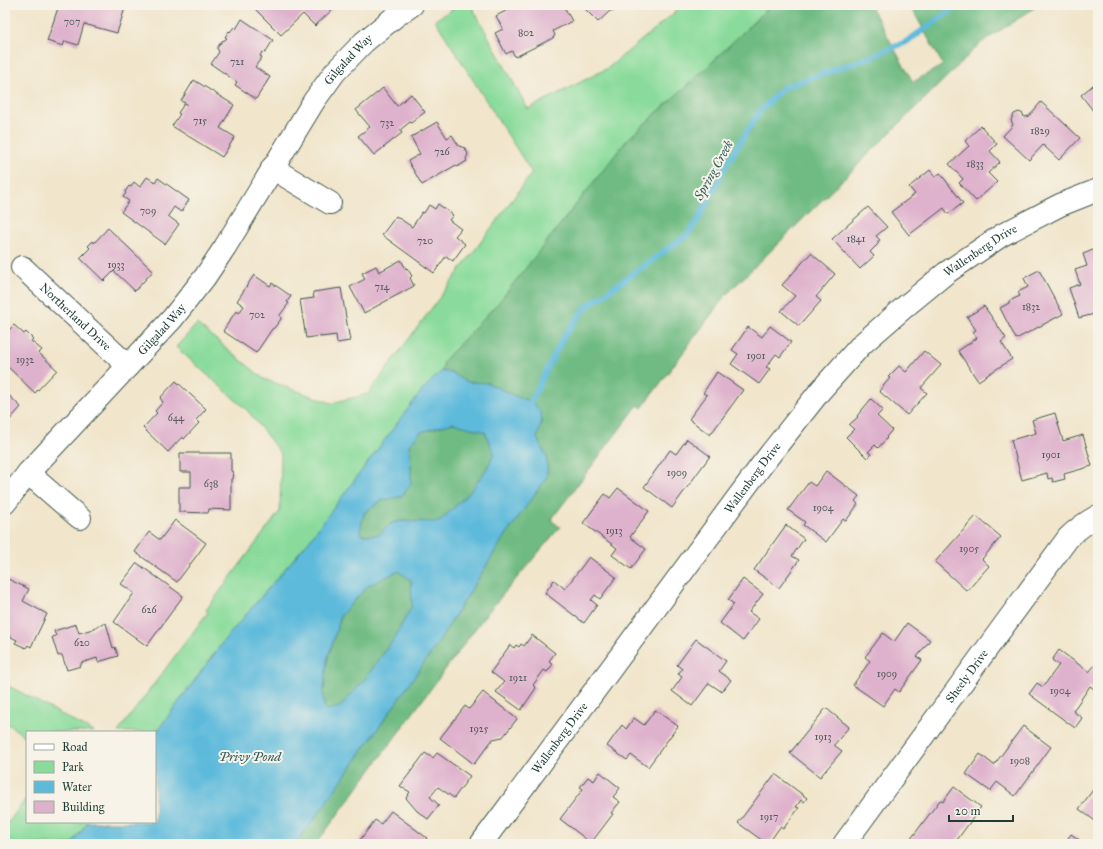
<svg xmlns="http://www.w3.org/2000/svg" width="1103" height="849" font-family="'IM FELL Great Primer',serif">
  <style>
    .green { fill: #8adb9b; stroke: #548c68 }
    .forest { fill: #6fbb83; stroke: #477c5c }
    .water { fill: #5dbadb; stroke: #3e7c88; fill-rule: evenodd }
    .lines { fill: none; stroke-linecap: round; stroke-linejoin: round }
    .stream { stroke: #5dbadb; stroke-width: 6 }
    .building { fill: #deb1cc }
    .minor-casing { stroke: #3e564b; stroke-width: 24 }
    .minor { stroke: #fff; stroke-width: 22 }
    .labels { text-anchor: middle; stroke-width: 4; stroke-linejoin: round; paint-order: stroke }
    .number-label { font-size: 10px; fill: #4f5a5a }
    .street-label { font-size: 12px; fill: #1f3d34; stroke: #f7f3e8 }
    .water-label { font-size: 13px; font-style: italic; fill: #2e5c5e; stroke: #f7f3e8 }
  </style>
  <rect width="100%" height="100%" fill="#f7f3e8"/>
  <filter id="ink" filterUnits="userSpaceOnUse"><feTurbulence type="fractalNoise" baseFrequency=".025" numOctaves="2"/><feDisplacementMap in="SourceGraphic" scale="8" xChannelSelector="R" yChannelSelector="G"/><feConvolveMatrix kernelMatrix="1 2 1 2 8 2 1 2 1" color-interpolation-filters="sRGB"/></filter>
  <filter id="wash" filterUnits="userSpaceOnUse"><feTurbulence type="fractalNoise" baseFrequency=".012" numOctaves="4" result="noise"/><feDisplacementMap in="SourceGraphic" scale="16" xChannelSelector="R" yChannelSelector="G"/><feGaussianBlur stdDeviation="0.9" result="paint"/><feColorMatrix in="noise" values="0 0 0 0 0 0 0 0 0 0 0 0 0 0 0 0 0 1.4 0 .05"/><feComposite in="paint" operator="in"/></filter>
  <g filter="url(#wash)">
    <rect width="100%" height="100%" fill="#f1e5cb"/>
    <path class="green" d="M 459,5 L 471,5 L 528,109 L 608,68 L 674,13 L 680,5 L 771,5 L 705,69 L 627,140 L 499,302 L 444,361 L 442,371 L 426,386 L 414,401 L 308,542 L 226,638 L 155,734 L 155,732 L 118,732 L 208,612 L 206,610 L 280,511 L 281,454 L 248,411 L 176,347 L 197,324 L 264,379 L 331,403 L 368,394 L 532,173 L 435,20 Z
      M 5,684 L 94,732 L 27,732 L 27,738 L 5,722 Z
      M 27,797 L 27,822 L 88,822 L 72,844 L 5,844 L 5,827 Z"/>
    <path class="forest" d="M 771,5 L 870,5 L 913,82 L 943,65 L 910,5 L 1039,5 L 981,43 L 725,296 L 642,408 L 638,405 L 551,520 L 560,527 L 484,617 L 316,844 L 295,844 L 318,814 L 436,646 L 501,542 L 547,477 L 547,457 L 537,438 L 542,420 L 531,401 L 517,397 L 488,383 L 467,382 L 452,373 L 442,371 L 444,361 L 499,302 L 627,140 L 705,69 Z
      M 453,423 L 485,432 L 494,453 L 486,470 L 470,492 L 439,522 L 401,521 L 390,524 L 379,535 L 362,535 L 360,531 L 364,513 L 381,501 L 402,496 L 411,468 L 409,445 L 421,432 Z
      M 398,571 L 411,580 L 412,606 L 395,637 L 366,678 L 340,708 L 325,710 L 323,696 L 327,661 L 341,615 L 368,586 Z"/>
    <path class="water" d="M 442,371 L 452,373 L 467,382 L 488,383 L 517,397 L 531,401 L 540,410 L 542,420 L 537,438 L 547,457 L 547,477 L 501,542 L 436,646 L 318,814 L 295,844 L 72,844 L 88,822 L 155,822 L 155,734 L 226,638 L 308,542 L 414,401 L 426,386 ZM 453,423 L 485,432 L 494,453 L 486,470 L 470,492 L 439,522 L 401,521 L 390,524 L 379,535 L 362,535 L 360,531 L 364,513 L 381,501 L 402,496 L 411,484 L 411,468 L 409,445 L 421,432 ZM 398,571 L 411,580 L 412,606 L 395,637 L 366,678 L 340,707 L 325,710 L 323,696 L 327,661 L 341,615 L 368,586 Z"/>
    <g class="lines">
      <path class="stream" d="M 531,401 L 564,336 L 585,308 L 687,235 L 697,222 L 724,169 L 759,112 L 784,87 L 865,59 L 906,42 L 959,5"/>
    </g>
    <g id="blocks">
      <path class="building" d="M 59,5 L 74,5 L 80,7 L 80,5 L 126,5 L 117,33 L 84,24 L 78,45 L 65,41 L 63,46 L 47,41 Z
        M 257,5 L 333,5 L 335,7 L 315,26 L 303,14 L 281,35 L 254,8 Z
        M 517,5 L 563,5 L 572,21 L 553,31 L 555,35 L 553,38 L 515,57 L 512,51 L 506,54 L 495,33 L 503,29 L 496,16 Z
        M 581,5 L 620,5 L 614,10 L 610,11 L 598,22 Z
        M 242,19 L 273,40 L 265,53 L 262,52 L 260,56 L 262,57 L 255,67 L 270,77 L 256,99 L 235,85 L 237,82 L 211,64 L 219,52 L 217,48 L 222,41 L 225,40 L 227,38 L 225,37 L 229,31 L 230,32 L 234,27 L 236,29 Z
        M 194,80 L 234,105 L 220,128 L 235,137 L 222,157 L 172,126 L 180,114 L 178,113 L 184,104 L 187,104 L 181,101 Z
        M 1098,81 L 1098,117 L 1081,95 Z
        M 383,88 L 397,106 L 411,94 L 425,112 L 411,123 L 410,122 L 400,130 L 402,133 L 374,155 L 358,136 L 370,127 L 356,110 Z
        M 1041,102 L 1080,138 L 1059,160 L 1043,145 L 1029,160 L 1003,136 L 1013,125 L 1011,120 L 1014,114 L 1019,112 L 1023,114 L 1024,117 L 1029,116 Z
        M 437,122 L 447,138 L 452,135 L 459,146 L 465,148 L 468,154 L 466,159 L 467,161 L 457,167 L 456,165 L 422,185 L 408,161 L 420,154 L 411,137 Z
        M 981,126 L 997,144 L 990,151 L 1000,162 L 988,173 L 997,182 L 976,201 L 959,183 L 963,179 L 949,164 L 969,146 L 965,141 Z
        M 930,170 L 935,177 L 940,173 L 963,203 L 948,214 L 944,208 L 909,235 L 891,212 L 915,194 L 909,187 Z
        M 147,177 L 155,182 L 158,178 L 189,200 L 181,212 L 174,207 L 168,216 L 179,224 L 165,244 L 121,212 L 129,201 L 123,197 L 126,193 L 125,192 L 129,186 L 131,187 L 134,182 L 140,187 Z
        M 438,204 L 453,215 L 449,220 L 461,229 L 455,236 L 465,244 L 453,261 L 446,256 L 434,273 L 382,235 L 396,216 L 412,227 L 422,212 L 424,213 L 429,205 L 435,209 Z
        M 868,207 L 887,227 L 876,236 L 880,240 L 877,242 L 879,243 L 870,252 L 874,256 L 860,269 L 832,239 Z
        M 108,228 L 153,271 L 135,291 L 114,271 L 104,281 L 80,258 L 90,248 L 88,246 L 93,241 L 94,243 Z
        M 1098,248 L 1098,313 L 1079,318 L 1069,288 L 1080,284 L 1075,270 L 1087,266 L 1083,254 Z
        M 811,253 L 835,274 L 816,297 L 821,301 L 799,326 L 781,311 L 795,296 L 782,285 Z
        M 401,260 L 406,269 L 407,268 L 412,276 L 410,278 L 414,286 L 364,313 L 350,287 L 365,279 L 362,273 L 376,266 L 379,272 Z
        M 1039,270 L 1063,314 L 1016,339 L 1000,308 L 1009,303 L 1009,301 L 1020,296 L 1018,292 L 1028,287 L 1024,278 Z
        M 254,275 L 270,286 L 272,283 L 291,296 L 287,302 L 289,303 L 280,315 L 281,319 L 274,328 L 272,329 L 256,353 L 223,331 L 236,311 L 239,313 L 244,306 L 237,301 Z
        M 341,288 L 350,341 L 337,343 L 336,335 L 321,337 L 321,336 L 306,338 L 300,300 L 314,298 L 313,292 Z
        M 984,306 L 1006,338 L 1001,342 L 1012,359 L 978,381 L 958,351 L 977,338 L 973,332 L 976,330 L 967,317 Z
        M 14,325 L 24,334 L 26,332 L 33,339 L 31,341 L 42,350 L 39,353 L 57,370 L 35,393 L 5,364 L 5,334 Z
        M 770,326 L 791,342 L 780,357 L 776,354 L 766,367 L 770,369 L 759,384 L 731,364 L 738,354 L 732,350 L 748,327 L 762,337 Z
        M 924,351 L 941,365 L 921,388 L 927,393 L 907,415 L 879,391 L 890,378 L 888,377 L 899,366 L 906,372 Z
        M 717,372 L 743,390 L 710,435 L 689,419 L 707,395 L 703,393 Z
        M 176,381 L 206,409 L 196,420 L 199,423 L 184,439 L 182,437 L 168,452 L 143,428 L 157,413 L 155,411 L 163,402 L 160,398 Z
        M 5,392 L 21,407 L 5,425 Z
        M 871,399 L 883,410 L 877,416 L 892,430 L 886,437 L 887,438 L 878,448 L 875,445 L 868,452 L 871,454 L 867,458 L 846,437 L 854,429 L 849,425 L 858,417 L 857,416 Z
        M 1055,413 L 1063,441 L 1083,435 L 1092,466 L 1064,474 L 1065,479 L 1053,482 L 1052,478 L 1048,479 L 1047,473 L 1022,480 L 1011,440 L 1036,433 L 1032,420 Z
        M 687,439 L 710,456 L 672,508 L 644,487 L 670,450 L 676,454 Z
        M 180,453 L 231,453 L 231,471 L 233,472 L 232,479 L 231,479 L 231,510 L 209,509 L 208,513 L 179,512 L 179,487 L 191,487 L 191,472 L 180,472 Z
        M 826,471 L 859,496 L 855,501 L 858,504 L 846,521 L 843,519 L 826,542 L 803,525 L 805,522 L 788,510 L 809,482 L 815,486 Z
        M 618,488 L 649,511 L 630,537 L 646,549 L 631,569 L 612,555 L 617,548 L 583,523 L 605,494 L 610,498 Z
        M 976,516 L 1001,537 L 982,559 L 989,566 L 967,591 L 935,562 Z
        M 175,520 L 206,543 L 177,582 L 135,552 L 149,532 L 160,540 Z
        M 786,525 L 804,539 L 792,556 L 799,560 L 779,588 L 754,570 Z
        M 589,557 L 616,577 L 600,599 L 595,595 L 591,600 L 597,605 L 584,623 L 545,593 L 554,580 L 565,589 Z
        M 137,563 L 183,596 L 147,646 L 114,622 L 134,593 L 121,584 Z
        M 8,579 L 29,589 L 23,601 L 47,614 L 31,647 L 28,645 L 26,648 L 15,643 L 17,640 L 5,634 L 5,586 Z
        M 743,579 L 763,594 L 749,612 L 759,619 L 743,641 L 720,623 L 734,604 L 728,600 Z
        M 106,623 L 113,648 L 115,647 L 118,656 L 98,662 L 97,658 L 81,663 L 81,666 L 67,670 L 62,655 L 58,656 L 52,637 L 56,636 L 54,631 L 76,624 L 79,633 L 93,629 L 93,628 Z
        M 907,623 L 930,640 L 917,657 L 922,660 L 899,692 L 895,689 L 883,706 L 853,685 L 870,661 L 865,657 L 883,633 L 894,642 Z
        M 532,635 L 555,653 L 549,661 L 553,664 L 547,672 L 544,670 L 533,685 L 536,688 L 521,710 L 496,692 L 504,682 L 491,672 L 510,645 L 514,648 L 516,645 L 519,647 L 521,644 L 524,646 Z
        M 696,639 L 726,661 L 719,671 L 731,680 L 722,692 L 709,683 L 692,706 L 672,691 L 682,677 L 678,674 L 682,669 L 677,665 Z
        M 1059,650 L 1089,672 L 1095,665 L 1098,667 L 1098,692 L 1090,686 L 1073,711 L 1082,718 L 1075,728 L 1029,694 L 1037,683 L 1043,687 L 1059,665 L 1052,660 Z
        M 483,692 L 517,719 L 503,737 L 493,739 L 474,764 L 440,738 L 465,706 L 469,709 Z
        M 826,708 L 849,727 L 834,745 L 842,751 L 820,777 L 790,753 Z
        M 655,710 L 678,726 L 648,767 L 631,755 L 627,760 L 607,746 L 622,725 L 626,729 L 634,718 L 644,725 Z
        M 1023,726 L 1051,747 L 1015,796 L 997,782 L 990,791 L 966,774 L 980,754 L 994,765 Z
        M 425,753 L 433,758 L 437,753 L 470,776 L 454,798 L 438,787 L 430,797 L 439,805 L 428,819 L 417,811 L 406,798 L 410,792 L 400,786 Z
        M 600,772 L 620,788 L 613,797 L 620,802 L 611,813 L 613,814 L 591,843 L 560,819 L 583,789 L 580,787 L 588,777 L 594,781 Z
        M 775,774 L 807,798 L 804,802 L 801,800 L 796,807 L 799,808 L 783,829 L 780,827 L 768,844 L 767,844 L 738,823 Z
        M 1098,783 L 1098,823 L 1079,809 Z
        M 954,787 L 981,807 L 954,844 L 907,844 L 940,800 L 943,802 Z
        M 391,811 L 427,838 L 423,844 L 357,844 L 375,820 L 381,824 Z
        M 1071,834 L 1085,844 L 1064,844 Z"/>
    </g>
  </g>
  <g filter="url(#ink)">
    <use href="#blocks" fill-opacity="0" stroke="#3e564b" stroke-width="1"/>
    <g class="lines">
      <g class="minor-casing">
        <g id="minor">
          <path d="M 272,168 L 330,203"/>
          <path id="s1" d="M 22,267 L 128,366"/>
          <path d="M 28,473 L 80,518"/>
          <path id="s2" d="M 5,503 L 28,473 L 172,319 L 205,277 L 225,247 L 314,101 L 335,72 L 364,42 L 397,15 L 412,5"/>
          <path id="s3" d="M 481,844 L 764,462 L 820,391 L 862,344 L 907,305 L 946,273 L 1002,235 L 1060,205 L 1098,190"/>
          <path id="s4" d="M 844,844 L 1068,538 C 1077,529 1087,522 1098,516"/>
        </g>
      </g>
      <use href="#minor" class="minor"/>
    </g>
  </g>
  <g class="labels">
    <g class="number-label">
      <text x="72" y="25">707</text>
      <text x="526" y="36">802</text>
      <text x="237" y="65">721</text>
      <text x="200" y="124">715</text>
      <text x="387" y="126">732</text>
      <text x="1040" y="134">1829</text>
      <text x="442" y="155">726</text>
      <text x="975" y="167">1833</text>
      <text x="148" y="214">709</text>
      <text x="856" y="242">1841</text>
      <text x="425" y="244">720</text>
      <text x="116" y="268">1933</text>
      <text x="382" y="290">714</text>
      <text x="1031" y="310">1832</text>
      <text x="257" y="318">702</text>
      <text x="756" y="359">1901</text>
      <text x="25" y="363">1932</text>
      <text x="176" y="421">644</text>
      <text x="1051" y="458">1901</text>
      <text x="677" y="476">1909</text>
      <text x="211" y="487">638</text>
      <text x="823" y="511">1904</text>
      <text x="614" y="534">1913</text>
      <text x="969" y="552">1905</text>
      <text x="149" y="613">626</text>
      <text x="82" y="646">620</text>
      <text x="887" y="677">1909</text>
      <text x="518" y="681">1921</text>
      <text x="1060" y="694">1904</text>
      <text x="479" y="732">1925</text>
      <text x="823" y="740">1913</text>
      <text x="1020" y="764">1908</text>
      <text x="769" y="820">1917</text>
    </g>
    <g class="street-label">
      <text dy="4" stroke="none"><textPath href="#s2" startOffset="563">Gilgalad Way</textPath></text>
      <text dy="4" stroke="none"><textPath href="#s3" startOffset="780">Wallenberg Drive</textPath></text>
      <text dy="4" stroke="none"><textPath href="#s1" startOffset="73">Northerland Drive</textPath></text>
      <text dy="4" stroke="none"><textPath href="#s2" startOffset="234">Gilgalad Way</textPath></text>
      <text dy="4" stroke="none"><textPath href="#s3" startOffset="456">Wallenberg Drive</textPath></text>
      <text dy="4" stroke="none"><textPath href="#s4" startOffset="208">Sheely Drive</textPath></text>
      <text dy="4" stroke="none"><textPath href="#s3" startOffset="132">Wallenberg Drive</textPath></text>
    </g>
    <g class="water-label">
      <text transform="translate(713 170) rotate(-61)" y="5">Spring Creek</text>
      <text x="250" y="761">Privy Pond</text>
    </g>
  </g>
  <rect width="1103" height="849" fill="none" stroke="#f7f3e8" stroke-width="20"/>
  <rect x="26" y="731" width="130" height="92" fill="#f7f3e8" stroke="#a1aaa0"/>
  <rect x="34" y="744" width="20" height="6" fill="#ffffff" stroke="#a1aaa0"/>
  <text x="62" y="751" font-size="12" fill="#1f3d34">Road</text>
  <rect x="34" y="761" width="20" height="12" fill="#8adb9b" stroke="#a1aaa0"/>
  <text x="62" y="771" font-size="12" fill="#1f3d34">Park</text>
  <rect x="34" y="781" width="20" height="12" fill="#5dbadb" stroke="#a1aaa0"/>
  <text x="62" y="791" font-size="12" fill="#1f3d34">Water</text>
  <rect x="34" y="801" width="20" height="12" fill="#deb1cc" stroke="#a1aaa0"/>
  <text x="62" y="811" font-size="12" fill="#1f3d34">Building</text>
  <path d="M949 815v6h64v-6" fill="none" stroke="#1f3d34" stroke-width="2"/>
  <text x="955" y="815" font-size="12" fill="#1f3d34" stroke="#f7f3e8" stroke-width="3" paint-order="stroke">20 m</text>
</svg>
